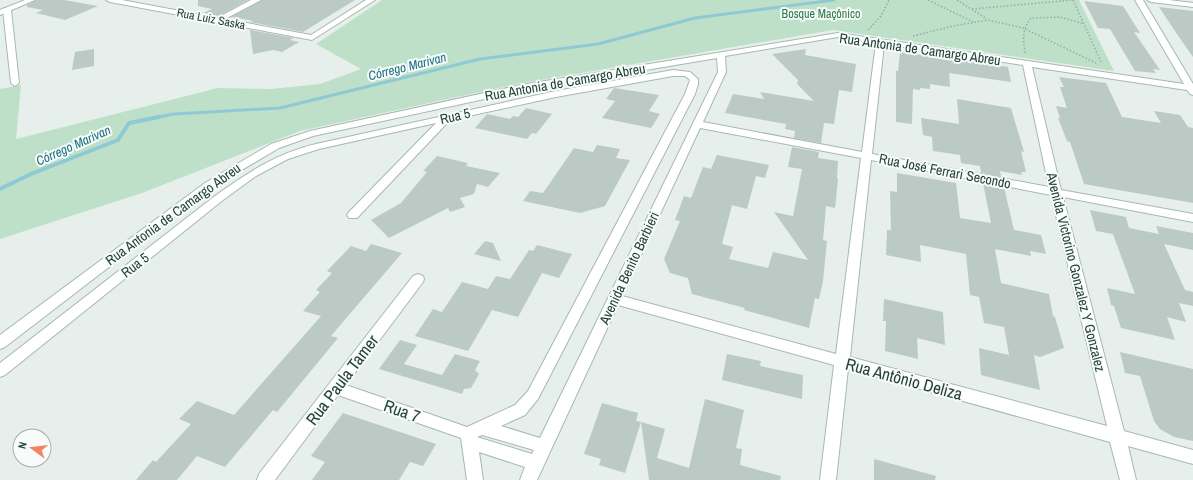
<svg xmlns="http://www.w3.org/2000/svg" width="1193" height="480" font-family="'Archivo Narrow',sans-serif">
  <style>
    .green { fill: #bfe0c8 }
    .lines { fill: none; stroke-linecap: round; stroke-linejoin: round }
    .stream-far1 { stroke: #8ec9d4; stroke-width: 3 }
    .stream { stroke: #8ec9d4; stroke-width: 4 }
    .building { fill: #bbcac4 }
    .street-casing { stroke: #a8b8b2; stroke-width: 2 }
    .secondary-casing { stroke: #a4bbb3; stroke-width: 2 }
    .path { stroke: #86b3a5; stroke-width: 1.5; stroke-dasharray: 1.5 2; stroke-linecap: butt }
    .street { fill: #fff; fill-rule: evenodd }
    .secondary { fill: #fff; fill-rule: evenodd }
    .labels { text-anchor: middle; stroke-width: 4; stroke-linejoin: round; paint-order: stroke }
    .far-park-label { font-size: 12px; fill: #2d7a4b; stroke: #f7fbf9 }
    .far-street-label { font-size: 12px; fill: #24423a; stroke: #f7fbf9 }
    .far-water-label { font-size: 13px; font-style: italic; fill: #1c6f80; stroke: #f7fbf9 }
    .street-label { font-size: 14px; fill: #24423a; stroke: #f7fbf9 }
    .near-street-label { font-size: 17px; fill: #24423a; stroke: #f7fbf9 }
  </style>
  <rect width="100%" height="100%" fill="#e6efeb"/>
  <path class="green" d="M 382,0 L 1079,0 L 1114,71 L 833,30 L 512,85 L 300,131 L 142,193 L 0,239 L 0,89 L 21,85 L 16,139 L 218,88 L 271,89 L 320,84 L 361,69 L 316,44 Z"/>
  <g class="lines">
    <path class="stream-far1" d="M 154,118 L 174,114 L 280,108 L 480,59 L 598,44 L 695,18 L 834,0"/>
    <path class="stream" d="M 0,189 L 31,174 L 118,140 L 129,123 L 159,117"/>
  </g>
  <path class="building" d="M 36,0 L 64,0 L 98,6 L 65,20 L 36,13 L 43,10 L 27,7 L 27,5 Z
    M 198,0 L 248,0 L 218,16 L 203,13 L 212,9 L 198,6 Z
    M 262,0 L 355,0 L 303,32 L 250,22 L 253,21 L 249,20 L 231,17 Z
    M 1084,1 L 1123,6 L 1140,33 L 1134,32 L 1160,70 L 1153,69 L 1156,73 L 1135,71 L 1110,29 L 1098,28 Z
    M 1159,7 L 1193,11 L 1193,57 L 1179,37 Z
    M 250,30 L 294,38 L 290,40 L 299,42 L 282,52 L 273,50 L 253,54 Z
    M 94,49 L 94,66 L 72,70 L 75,52 Z
    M 806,49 L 805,55 L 856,64 L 852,92 L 839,90 L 834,124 L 824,123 L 821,143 L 794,138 L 795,131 L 785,129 L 786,124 L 725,113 L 733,94 L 764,99 L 760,92 L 814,101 L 797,84 L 798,80 L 772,54 Z
    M 900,52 L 1008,67 L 1011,82 L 949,73 L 950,87 L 930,84 L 930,89 L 920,88 L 920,90 L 913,89 L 912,124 L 896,122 L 896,71 L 898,71 Z
    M 1059,77 L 1106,83 L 1122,117 L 1161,123 L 1154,111 L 1180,115 L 1188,127 L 1193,128 L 1193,203 L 1084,184 L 1070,142 L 1067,141 L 1058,118 L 1060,118 L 1056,106 L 1067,108 L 1060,87 L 1064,87 Z
    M 614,88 L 659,95 L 649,111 L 660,114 L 651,128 L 602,118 L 615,101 L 606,99 Z
    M 957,99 L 1011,108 L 1024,152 L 1021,151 L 1026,172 L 1021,172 L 1022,175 L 1000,171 L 1001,177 L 981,173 L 980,166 L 961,163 L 960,155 L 933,151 L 932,137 L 923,135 L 921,118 L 959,124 Z
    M 526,108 L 552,114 L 536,134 L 532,133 L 527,139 L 475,128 L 487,114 L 510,119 L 513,116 L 518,117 Z
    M 597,145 L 620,149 L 616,158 L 630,160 L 605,206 L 580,213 L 523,201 L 530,191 L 543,193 L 574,148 L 593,152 Z
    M 792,147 L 819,152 L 818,158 L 838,161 L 837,178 L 838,179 L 835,208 L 826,206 L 823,240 L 827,241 L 823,281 L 819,299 L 815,298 L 809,328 L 744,310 L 745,308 L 692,294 L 688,278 L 670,273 L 664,259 L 680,221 L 675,220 L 684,196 L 691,198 L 703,167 L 711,169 L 717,155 L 769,165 L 765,178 L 756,176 L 747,209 L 732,205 L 722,244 L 733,247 L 729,259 L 768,268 L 773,252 L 808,260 L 774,212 L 793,216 L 802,169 L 788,167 Z
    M 437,156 L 468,163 L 466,166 L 500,173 L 488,187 L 477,184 L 474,194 L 460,198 L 465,207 L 450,212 L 448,208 L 389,238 L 371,220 L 401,203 L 427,172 L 423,171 Z
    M 897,173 L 956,183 L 960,218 L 991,223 L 983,183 L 1004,187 L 1014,230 L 1041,235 L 1046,254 L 1030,251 L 1031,256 L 995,249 L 1001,283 L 1049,294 L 1053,316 L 1055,317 L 1064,348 L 1040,357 L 1034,355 L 1040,390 L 981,375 L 979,348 L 1009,355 L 1004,327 L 984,323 L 979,297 L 970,295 L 966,254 L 920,245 L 921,262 L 886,255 L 887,230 L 891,230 L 890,191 L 897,192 Z
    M 1090,210 L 1126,217 L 1129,228 L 1159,234 L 1156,226 L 1193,233 L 1193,250 L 1164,244 L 1185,290 L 1193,292 L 1193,306 L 1179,303 L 1186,322 L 1167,317 L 1175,340 L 1121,328 L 1114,306 L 1111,305 L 1107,288 L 1135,294 L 1113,234 L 1096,231 Z
    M 485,241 L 493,243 L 501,261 L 474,254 Z
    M 371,244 L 402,253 L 331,336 L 338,338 L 277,412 L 273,410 L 225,467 L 197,456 L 177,480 L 136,480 L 153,460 L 156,462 L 191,424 L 179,419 L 197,401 L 234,415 L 321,316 L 303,311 L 320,292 L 316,290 L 332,273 L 327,271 L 351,246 L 366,251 Z
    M 537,245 L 572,254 L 559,278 L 542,273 L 518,317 L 492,310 L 468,351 L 415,336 L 433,309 L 442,312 L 462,282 L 488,289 L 496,276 L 510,279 L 529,250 L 533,251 Z
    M 884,299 L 943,312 L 945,345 L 917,338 L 918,359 L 885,351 L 886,321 L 883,321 Z
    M 400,340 L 417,345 L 404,364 L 442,375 L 455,354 L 480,361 L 475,370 L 479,374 L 471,388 L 464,389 L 462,394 L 379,369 Z
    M 1120,352 L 1193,369 L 1193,441 L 1174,437 L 1160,429 L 1154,421 L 1140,376 L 1125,373 Z
    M 727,354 L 761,361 L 760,366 L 803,375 L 802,399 L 722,380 Z
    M 705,399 L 744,410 L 736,448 L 742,449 L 740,465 L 781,476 L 780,480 L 649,480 L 641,422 L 665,429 L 657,458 L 689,468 Z
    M 602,403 L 638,413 L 636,421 L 641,422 L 625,473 L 599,465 L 601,459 L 584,454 Z
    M 343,413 L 436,444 L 423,466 L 410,462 L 399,480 L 312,480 L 325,462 L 311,456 Z
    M 874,459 L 936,476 L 935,480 L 874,480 Z"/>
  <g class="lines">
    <g class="street-casing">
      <path id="street" d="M 106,0 L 122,0 L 217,18 L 251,0 L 261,0 L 225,19 L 311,35 L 366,0 L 375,0 L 312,40 L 110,2 Z
        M 1135,0 L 1143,0 L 1193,84 L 1193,95 L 1190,94 L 1187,90 L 1032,67 L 1061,190 L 1193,214 L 1193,222 L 1063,197 L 1124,431 L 1193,450 L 1193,464 L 1128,446 L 1136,480 L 1120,480 L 1110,442 L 848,369 L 836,480 L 820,480 L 834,365 L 618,305 L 537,480 L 520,480 L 525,467 L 479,452 L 483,480 L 467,480 L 461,438 L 338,395 L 275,480 L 257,480 L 259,474 L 413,276 L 418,274 L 423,276 L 424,279 L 423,282 L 346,385 L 467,427 L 515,405 L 528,391 L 685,94 L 690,80 L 685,76 L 673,76 L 556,97 L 450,120 L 357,218 L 349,218 L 347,215 L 349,212 L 436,123 L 319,149 L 288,159 L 256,176 L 223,200 L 5,375 L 0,377 L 0,363 L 215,196 C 249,172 275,154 316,144 L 556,91 L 673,70 L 690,72 L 698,79 L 698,84 L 695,94 L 538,399 L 525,415 L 501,426 L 540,438 L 718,72 L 717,58 L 521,91 L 313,136 L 279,148 L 213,187 L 5,347 L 0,349 L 0,335 L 205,183 L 271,144 L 310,131 L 521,85 L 838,33 L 1184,84 ZM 838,37 L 876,43 L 862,152 L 703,122 L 726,72 L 725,56 ZM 884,44 L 1023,65 L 1049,187 L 872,154 ZM 700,128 L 861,158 L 836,354 L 622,296 ZM 871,160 L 1051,195 L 1107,426 L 850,357 ZM 482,435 L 534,450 L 532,454 L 477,437 Z
        M 4,8 L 10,8 L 11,10 L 19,83 L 15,86 L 11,83 L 3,10 Z"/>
    </g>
    <g class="secondary-casing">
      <path id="secondary" d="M 25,0 L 35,0 L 0,15 L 0,10 Z
        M 1147,0 L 1169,0 L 1193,3 L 1193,7 L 1151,2 Z"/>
    </g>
    <path class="path" d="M 928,0 L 973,22
      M 957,0 L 987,19
      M 1073,0 L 1102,64
      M 972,9 L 1073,0
      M 868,30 L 881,16 L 889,0
      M 913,36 L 953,26 L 988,20 L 1023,28 L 1096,63
      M 1025,53 C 1023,39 1022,30 1031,18 L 1060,17 L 1084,24"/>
    <use href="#street" class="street"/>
    <use href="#secondary" class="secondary"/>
  </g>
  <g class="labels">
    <g class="far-park-label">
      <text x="821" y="18">Bosque Maçônico</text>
    </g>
    <g class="far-street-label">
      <text transform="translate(211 19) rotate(11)" y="4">Rua Luiz Saska</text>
    </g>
    <g class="far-water-label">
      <text transform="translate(407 66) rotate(-14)" y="5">Córrego Marivan</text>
      <text transform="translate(73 145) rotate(-24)" y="5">Córrego Marivan</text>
    </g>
    <g class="street-label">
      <text transform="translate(920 49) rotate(8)" y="5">Rua Antonia de Camargo Abreu</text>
      <text transform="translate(565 82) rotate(-10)" y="5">Rua Antonia de Camargo Abreu</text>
      <text transform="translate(455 116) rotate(-13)" y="5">Rua 5</text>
      <text transform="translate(945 171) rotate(11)" y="5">Rua José Ferrari Secondo</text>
      <text transform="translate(173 214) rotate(-36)" y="5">Rua Antonia de Camargo Abreu</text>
      <text transform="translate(135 265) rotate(-38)" y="5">Rua 5</text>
      <text transform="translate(629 268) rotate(-65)" y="5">Avenida Benito Barbieri</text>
      <text transform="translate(1076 272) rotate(76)" y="5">Avenida Victorino Gonzalez Y Gonzalez</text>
    </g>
    <g class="near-street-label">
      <text transform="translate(904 379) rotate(15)" y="6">Rua Antônio Deliza</text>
      <text transform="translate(342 380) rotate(-53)" y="6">Rua Paula Tamer</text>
      <text transform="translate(402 411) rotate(20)" y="6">Rua 7</text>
    </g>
  </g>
  <g transform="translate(32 448) rotate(285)"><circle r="19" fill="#f7fbf9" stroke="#a3b1ad"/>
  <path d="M0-3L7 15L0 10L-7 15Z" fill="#f4845f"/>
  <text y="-6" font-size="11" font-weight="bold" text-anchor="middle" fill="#24423a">N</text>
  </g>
</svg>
